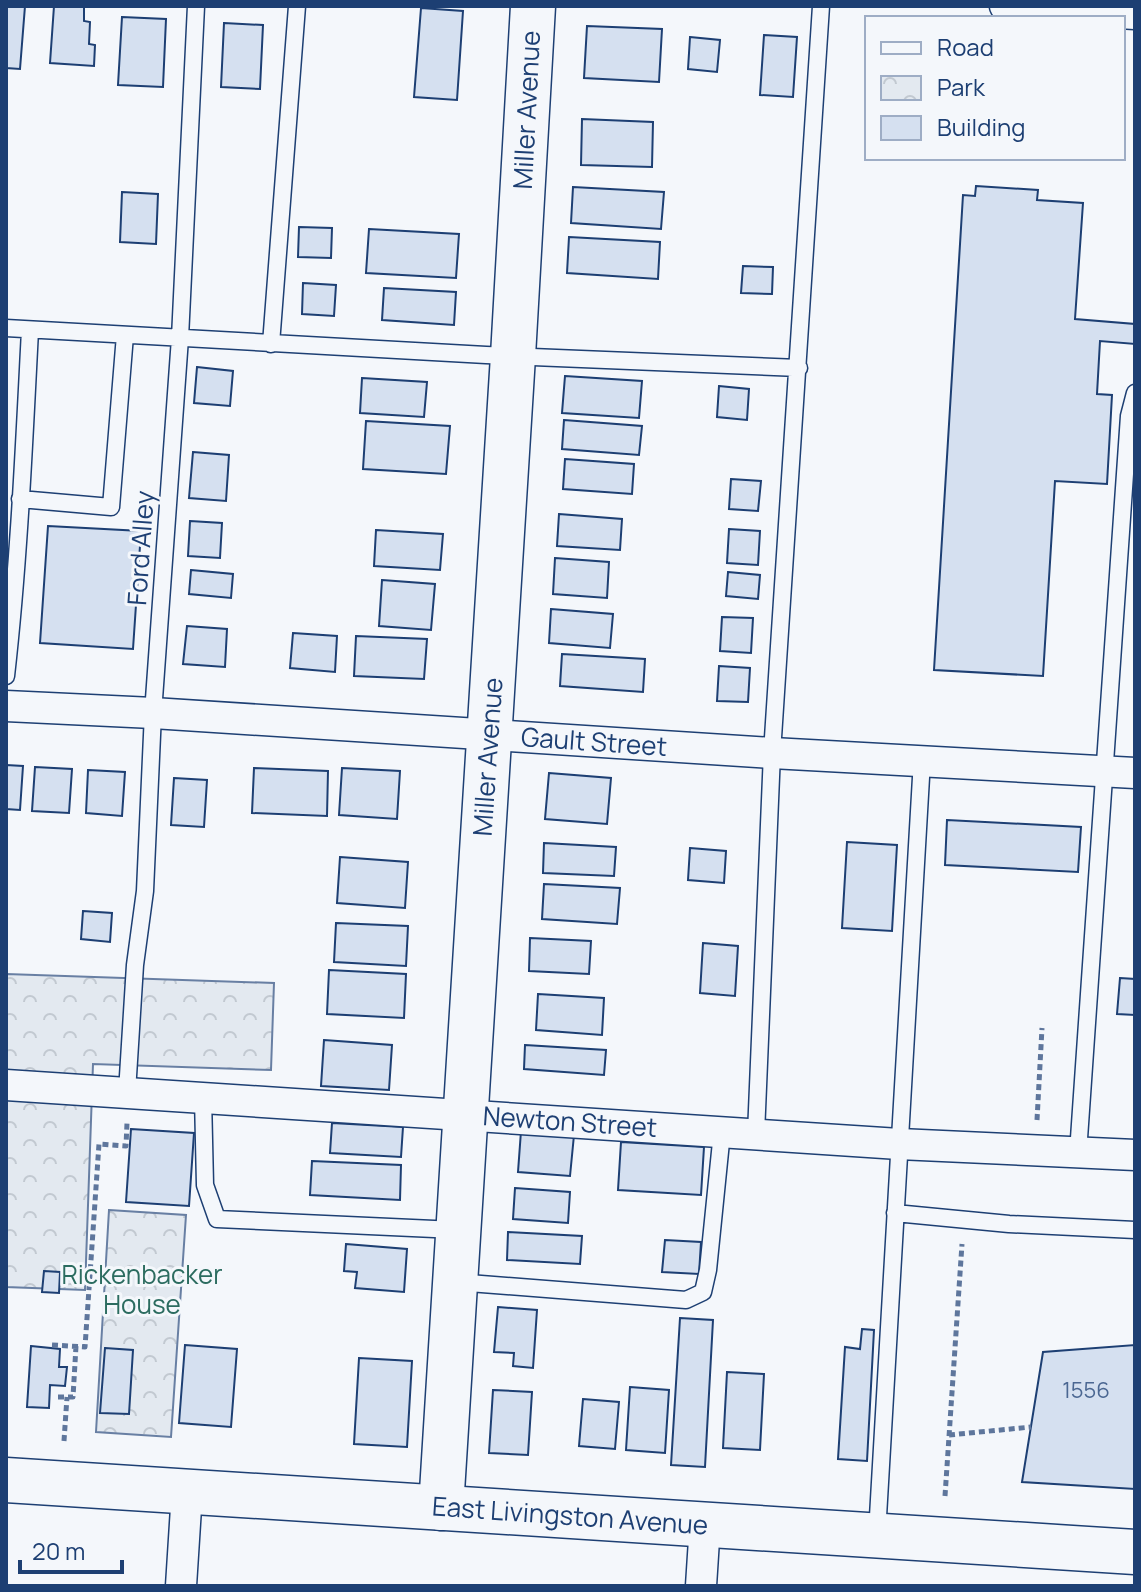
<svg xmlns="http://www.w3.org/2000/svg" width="1141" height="1592" font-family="Manrope,sans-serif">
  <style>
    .park { fill: url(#park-crowns); stroke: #687fa3; stroke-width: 2 }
    .building { fill: #d5e0f0; stroke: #1d3f73; stroke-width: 2 }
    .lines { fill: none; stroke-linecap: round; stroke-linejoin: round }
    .service-casing { stroke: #1d3f73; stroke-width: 19 }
    .minor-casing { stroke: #1d3f73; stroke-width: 33 }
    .secondary-casing { stroke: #1d3f73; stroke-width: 47 }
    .primary-casing { stroke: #1d3f73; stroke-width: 47 }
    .path { stroke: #5e769c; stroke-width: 5; stroke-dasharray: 6 4; stroke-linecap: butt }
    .service { stroke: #f4f7fb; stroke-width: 16 }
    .minor { stroke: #f4f7fb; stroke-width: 30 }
    .secondary { stroke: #f4f7fb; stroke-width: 44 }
    .primary { stroke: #f4f7fb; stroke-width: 44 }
    .labels { text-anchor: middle; stroke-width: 6; stroke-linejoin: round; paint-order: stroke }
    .number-label { font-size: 22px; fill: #4b6792 }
    .street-label { font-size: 26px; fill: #1d3f73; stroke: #f4f7fb }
    .park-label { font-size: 26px; fill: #2c6c60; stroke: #f4f7fb }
  </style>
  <defs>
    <pattern id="park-crowns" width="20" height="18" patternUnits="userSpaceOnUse" patternTransform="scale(2)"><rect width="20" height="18" fill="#e3e9f0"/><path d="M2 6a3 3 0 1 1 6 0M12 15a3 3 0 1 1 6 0" fill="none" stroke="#c2c9d1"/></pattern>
  </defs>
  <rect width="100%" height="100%" fill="#f4f7fb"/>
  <path class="park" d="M 6,974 L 274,983 L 271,1070 L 93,1064 L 85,1290 L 6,1287 Z
    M 109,1210 L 186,1215 L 171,1437 L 96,1432 Z"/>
  <path class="building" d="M 6,6 L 25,6 L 20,69 L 6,68 Z
    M 54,6 L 84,6 L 84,21 L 90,22 L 89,44 L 95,45 L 94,66 L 50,63 Z
    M 421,8 L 463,11 L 457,100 L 414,97 Z
    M 122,17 L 166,19 L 163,87 L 118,85 Z
    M 224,23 L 263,25 L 260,89 L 221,87 Z
    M 587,26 L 662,29 L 659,82 L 584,78 Z
    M 764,35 L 797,37 L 793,97 L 760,95 Z
    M 690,37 L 720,40 L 717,72 L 688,69 Z
    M 582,119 L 653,122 L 652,167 L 581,165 Z
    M 976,186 L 1038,190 L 1037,200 L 1083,203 L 1075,319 L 1135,324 L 1135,344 L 1100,341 L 1097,394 L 1112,395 L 1107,484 L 1055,481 L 1043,676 L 934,670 L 963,195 L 975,196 Z
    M 573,187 L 664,192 L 661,229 L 571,223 Z
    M 122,192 L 158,194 L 156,244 L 120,242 Z
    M 299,227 L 332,228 L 331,258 L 298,257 Z
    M 369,229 L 459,234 L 456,278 L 366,273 Z
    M 569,237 L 660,242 L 658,279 L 567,273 Z
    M 743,266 L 773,267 L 772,294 L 741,293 Z
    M 303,283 L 336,285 L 334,316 L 302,314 Z
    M 384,288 L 456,292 L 454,325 L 382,320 Z
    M 197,367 L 233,371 L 230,406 L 194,403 Z
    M 565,376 L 642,381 L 639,418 L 562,413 Z
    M 362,378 L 427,382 L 424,417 L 360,413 Z
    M 719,386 L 749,389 L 747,420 L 717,417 Z
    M 564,420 L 642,426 L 639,455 L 562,449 Z
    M 366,421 L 450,426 L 446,474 L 363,469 Z
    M 193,452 L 229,455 L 226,501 L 189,498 Z
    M 565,459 L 634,464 L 632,494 L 563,489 Z
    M 731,479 L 761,481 L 758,511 L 729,509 Z
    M 559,514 L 622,519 L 620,550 L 557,546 Z
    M 190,521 L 222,523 L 220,558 L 188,556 Z
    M 48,526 L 141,531 L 133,649 L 40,643 Z
    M 729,529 L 760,531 L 758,565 L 727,563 Z
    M 376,530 L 443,534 L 440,570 L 374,566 Z
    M 555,558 L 609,562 L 607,598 L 553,594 Z
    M 191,570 L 233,574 L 231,598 L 189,594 Z
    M 728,572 L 760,575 L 758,599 L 726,596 Z
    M 382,580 L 435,584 L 431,630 L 379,626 Z
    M 551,609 L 613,614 L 610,648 L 549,643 Z
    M 722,617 L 753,618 L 751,653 L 720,651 Z
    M 187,626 L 227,629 L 225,667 L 183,664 Z
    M 293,633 L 337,636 L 335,672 L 290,668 Z
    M 356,636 L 427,639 L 424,679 L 354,676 Z
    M 562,654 L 645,659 L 643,692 L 560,686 Z
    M 719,666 L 750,668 L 748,702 L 717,701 Z
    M 6,765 L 23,766 L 20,810 L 6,809 Z
    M 35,767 L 72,769 L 69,813 L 32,811 Z
    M 254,768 L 328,771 L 327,816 L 252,813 Z
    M 342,768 L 400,771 L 397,819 L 339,815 Z
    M 88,770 L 125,772 L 122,816 L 86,813 Z
    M 549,773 L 611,778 L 607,824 L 545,819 Z
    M 174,778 L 207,780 L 204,827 L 171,825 Z
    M 947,820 L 1081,827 L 1078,872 L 945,865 Z
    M 847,842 L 897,845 L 892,931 L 842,928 Z
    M 544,843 L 616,847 L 614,876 L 543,873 Z
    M 690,848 L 726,851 L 724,883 L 688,880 Z
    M 340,857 L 408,862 L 405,908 L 337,903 Z
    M 544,884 L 620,888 L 617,924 L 542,919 Z
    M 83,911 L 112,913 L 110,942 L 81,939 Z
    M 336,923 L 408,926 L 406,966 L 334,962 Z
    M 530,938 L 591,941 L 589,974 L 529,971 Z
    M 703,943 L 738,946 L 735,996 L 700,993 Z
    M 329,970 L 406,974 L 404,1018 L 327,1014 Z
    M 1120,978 L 1135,979 L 1135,1015 L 1117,1014 Z
    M 538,994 L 604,998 L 602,1035 L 536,1030 Z
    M 324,1040 L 392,1045 L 389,1090 L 321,1086 Z
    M 525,1045 L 606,1050 L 604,1075 L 524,1069 Z
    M 332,1123 L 403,1127 L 401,1157 L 330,1153 Z
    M 131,1129 L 194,1133 L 189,1206 L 126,1202 Z
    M 521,1131 L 574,1135 L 570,1176 L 518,1172 Z
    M 621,1142 L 704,1147 L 701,1195 L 618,1190 Z
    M 312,1161 L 401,1165 L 400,1200 L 310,1195 Z
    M 515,1188 L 570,1192 L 568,1223 L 513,1219 Z
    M 508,1232 L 582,1236 L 580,1264 L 507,1260 Z
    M 665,1240 L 701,1242 L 699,1274 L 662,1272 Z
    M 346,1244 L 407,1249 L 404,1292 L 355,1288 L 357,1272 L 344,1271 Z
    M 44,1271 L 60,1272 L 59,1293 L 42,1292 Z
    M 498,1307 L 537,1310 L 533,1368 L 513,1366 L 514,1353 L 494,1352 Z
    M 680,1318 L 713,1320 L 705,1467 L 671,1465 Z
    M 862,1329 L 874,1330 L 867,1461 L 838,1459 L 845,1347 L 860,1349 Z
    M 185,1345 L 237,1349 L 231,1427 L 179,1423 Z
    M 1135,1345 L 1135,1489 L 1022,1482 L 1043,1352 Z
    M 31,1346 L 60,1349 L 59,1367 L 67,1367 L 65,1386 L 50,1385 L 49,1408 L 27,1407 Z
    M 105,1348 L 133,1350 L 129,1414 L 100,1413 Z
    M 359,1358 L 412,1361 L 407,1447 L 354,1444 Z
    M 727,1372 L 764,1374 L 760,1450 L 723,1448 Z
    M 630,1387 L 669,1390 L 665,1453 L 626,1450 Z
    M 493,1390 L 532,1392 L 528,1455 L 489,1453 Z
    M 583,1399 L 619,1402 L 615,1449 L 579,1446 Z"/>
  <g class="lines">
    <g class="service-casing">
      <path id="service" d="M 6,328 L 486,355 L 799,368
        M 271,344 L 297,6
        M 20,499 L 111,507 L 125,335
        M 6,676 C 19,561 24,446 30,330
        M 127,1092 L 135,965 L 145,891 L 153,713 L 180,338 L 196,6
        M 203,1097 L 205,1185 L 217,1219 L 456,1230
        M 756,1134 L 772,753 L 821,6
        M 1078,1153 L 1129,416 L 1135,393
        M 895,1213 L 1009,1224 L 1135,1230
        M 456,1282 L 686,1300 L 703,1292 L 708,1270 L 722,1132
        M 877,1534 L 922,760"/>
    </g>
    <g class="minor-casing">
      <path id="minor" d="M 1005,6 L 1135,14
        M 6,706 L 153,713 L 772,753 L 1135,773
        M 6,1085 L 899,1144 L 1135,1155
        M 181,1586 L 187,1492
        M 701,1586 L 705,1524"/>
    </g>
    <g class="secondary-casing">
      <path id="secondary" d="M 441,1508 L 513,356 L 533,6"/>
    </g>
    <g class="primary-casing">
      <path id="primary" d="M 6,1480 L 1135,1552"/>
    </g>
    <path class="path" d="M 1037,1120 L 1042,1028
      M 52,1345 L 85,1347 L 99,1144 L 126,1146 L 127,1123
      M 58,1397 L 73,1397 L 76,1346
      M 949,1435 L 1031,1427
      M 64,1441 L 67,1397
      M 945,1496 L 962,1244"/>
    <use href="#service" class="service"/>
    <use href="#minor" class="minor"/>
    <use href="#secondary" class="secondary"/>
    <use href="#primary" class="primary"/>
  </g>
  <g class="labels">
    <g class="number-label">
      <text x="1086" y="1398">1556</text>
    </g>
    <g class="street-label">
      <text transform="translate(527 110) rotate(-87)" y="9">Miller Avenue</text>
      <text transform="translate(141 548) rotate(-86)" y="9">Ford Alley</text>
      <text transform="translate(594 742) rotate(4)" y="9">Gault Street</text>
      <text transform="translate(488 757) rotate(-86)" y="9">Miller Avenue</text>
      <text transform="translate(570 1122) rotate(4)" y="9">Newton Street</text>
      <text transform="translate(570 1516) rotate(4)" y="9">East Livingston Avenue</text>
    </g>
    <g class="park-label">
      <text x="142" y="1284">Rickenbacker<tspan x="142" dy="30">House</tspan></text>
    </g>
  </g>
  <rect width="1141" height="1592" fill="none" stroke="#1d3f73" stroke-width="16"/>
  <rect x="865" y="16" width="260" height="144" fill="#f4f7fb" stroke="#9eadc5" stroke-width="2"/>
  <rect x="881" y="42" width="40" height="12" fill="#f4f7fb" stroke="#9eadc5" stroke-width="2"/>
  <text x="937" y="56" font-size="24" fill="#1d3f73">Road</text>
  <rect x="881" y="76" width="40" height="24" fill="url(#park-crowns)" stroke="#9eadc5" stroke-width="2"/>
  <text x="937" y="96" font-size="24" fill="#1d3f73">Park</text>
  <rect x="881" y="116" width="40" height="24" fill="#d5e0f0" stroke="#9eadc5" stroke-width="2"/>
  <text x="937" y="136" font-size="24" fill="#1d3f73">Building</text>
  <path d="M20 1560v12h102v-12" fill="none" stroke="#1d3f73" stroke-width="4"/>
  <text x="32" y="1560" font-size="24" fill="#1d3f73" stroke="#f4f7fb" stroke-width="6" paint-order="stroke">20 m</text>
</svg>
